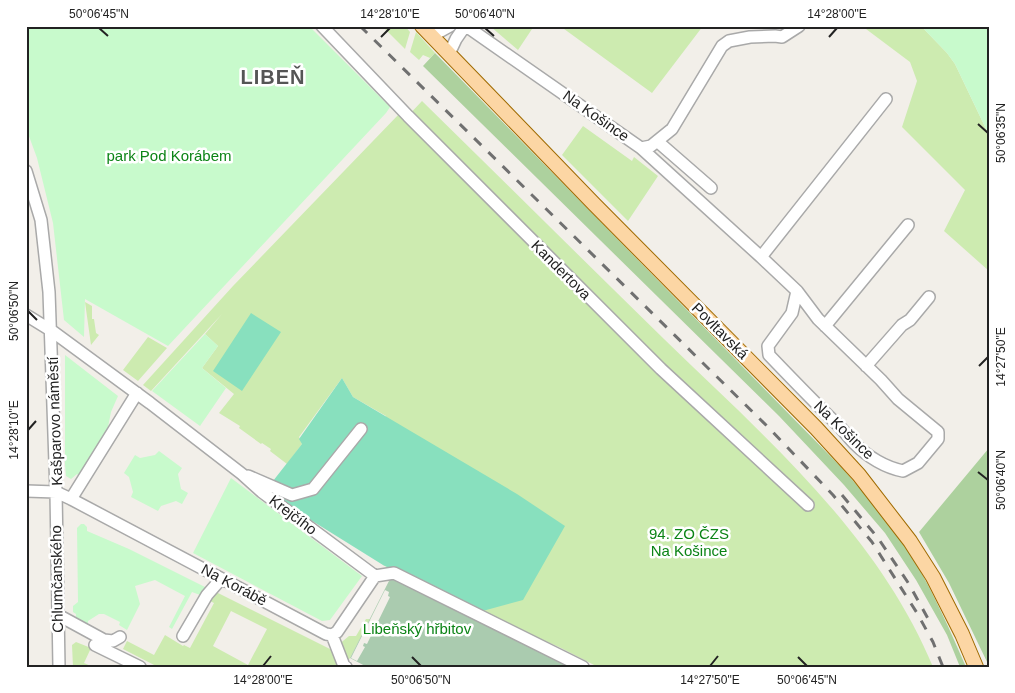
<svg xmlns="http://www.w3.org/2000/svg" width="1015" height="693" font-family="Helvetica,sans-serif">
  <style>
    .grass { fill: #cdebb0; fill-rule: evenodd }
    .forest { fill: #add19e }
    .cemetery { fill: #aacbaf; fill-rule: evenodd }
    .park { fill: #c8facc }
    .pitch { fill: #88e0be }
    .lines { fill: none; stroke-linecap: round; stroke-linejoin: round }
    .minor-casing { stroke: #a9a9a9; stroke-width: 14 }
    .major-casing { stroke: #a06b00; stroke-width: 16 }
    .minor { stroke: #fff; stroke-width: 11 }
    .major { stroke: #fcd6a4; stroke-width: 14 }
    .rail { stroke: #707070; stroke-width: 3; stroke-dasharray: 10 10; stroke-linecap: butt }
    .ticks { fill: none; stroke: #222; stroke-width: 2 }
    .labels { text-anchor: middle; stroke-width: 5; stroke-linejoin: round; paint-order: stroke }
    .street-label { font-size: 15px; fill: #222; stroke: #fff }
    .park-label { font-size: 15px; fill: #0c8416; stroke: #fff }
    .district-label { font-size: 20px; font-weight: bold; letter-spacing: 1px; fill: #555; stroke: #fff }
    .neatline { fill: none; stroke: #222; stroke-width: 2 }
    .ticks-label { font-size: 12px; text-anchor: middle; fill: #222 }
  </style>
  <rect width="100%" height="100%" fill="#f2efe9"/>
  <path class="grass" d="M 382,26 L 405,26 L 410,32 L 405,49 Z
    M 490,26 L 534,26 L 518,50 Z
    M 560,26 L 703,26 L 652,93 Z
    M 862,26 L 921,26 L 947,53 L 955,64 L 987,131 L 989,146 L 989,271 L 944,231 L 965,190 L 902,127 L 917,81 L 910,62 Z
    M 416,32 L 435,53 L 430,58 L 423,55 L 419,60 L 410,52 Z
    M 422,101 C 503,180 583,260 664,339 C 765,437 878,534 933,667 L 598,667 L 559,647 L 479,612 L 383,565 L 386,416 L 353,397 L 342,378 L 299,437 L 302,444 L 287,464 L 270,451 L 271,449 L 262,443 L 261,444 L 239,428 L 240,426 L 219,413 L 234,394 L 202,368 L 218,346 L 205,334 L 222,314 L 151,391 L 143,385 L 233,286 L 400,113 L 405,119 Z
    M 583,126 L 632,161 L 634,157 L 658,176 L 628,221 L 562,155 Z
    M 85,302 L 92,306 L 92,319 L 94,319 L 96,333 L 99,335 L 91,345 Z
    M 148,337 L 167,348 L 138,381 L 123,370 Z
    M 214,591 L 332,650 L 349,636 L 356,636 L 366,619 L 370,619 L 369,621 L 350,658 L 343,667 L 158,667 L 123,649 L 127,641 L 154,655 L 165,635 L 183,646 L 184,645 L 190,648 L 214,603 L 208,600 ZM 231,611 L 267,629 L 248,665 L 213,646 Z
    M 76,642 L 91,648 L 84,663 L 93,667 L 73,667 L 72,645 Z"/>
  <path class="forest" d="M 435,53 L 843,469 C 868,498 894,527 914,560 C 934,594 950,630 966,667 L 960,667 L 947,635 L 916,580 L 885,533 L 844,485 L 779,416 L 423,66 Z
    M 989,448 L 989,666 L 949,583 L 919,532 Z"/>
  <path class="cemetery" d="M 392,575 L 577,667 L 367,667 L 350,658 ZM 385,590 L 389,592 L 388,596 L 390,597 L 367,644 L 364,643 L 363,646 L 365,647 L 357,661 L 351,658 Z"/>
  <path class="park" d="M 26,26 L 309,26 L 390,107 L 386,113 L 168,346 L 85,299 L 84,337 L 64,320 L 53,223 L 37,158 L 26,128 Z
    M 921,26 L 989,26 L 989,146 L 987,131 L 955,64 L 947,53 Z
    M 205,334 L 218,346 L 202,368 L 226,388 L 200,426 L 152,391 Z
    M 65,355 L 118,396 L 111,412 L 108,427 L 79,476 L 77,474 L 71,479 L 66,476 L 65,464 Z
    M 159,451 L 182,468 L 178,474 L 181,489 L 188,493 L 182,504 L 176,501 L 161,506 L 158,511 L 131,497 L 133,492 L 129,477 L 124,473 L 135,455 L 140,458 L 155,455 Z
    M 231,478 L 362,576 L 330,620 L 322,621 L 193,553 Z
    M 81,524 L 84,524 L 87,527 L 87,531 L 129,549 L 207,588 L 200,595 L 192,592 L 172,629 L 169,627 L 185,596 L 155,580 L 135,586 L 140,604 L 127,630 L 119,625 L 120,622 L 104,614 L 99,614 L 88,621 L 88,626 L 76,620 L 76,614 L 73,612 L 73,606 L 78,602 L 77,528 Z"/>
  <path class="pitch" d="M 251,313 L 281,332 L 242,391 L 213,371 Z
    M 342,378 L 353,397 L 517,494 L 565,526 L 523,600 L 479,612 L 383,565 L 269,494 L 273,481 L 302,444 L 299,439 Z"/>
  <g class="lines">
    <g class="minor-casing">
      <path id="minor" d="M 322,26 L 408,116 L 661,369 L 808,505
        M 466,26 L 641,148 L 761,257 L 886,99
        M 432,36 L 450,26
        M 449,54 L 456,39 L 465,26
        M 657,141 L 711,188
        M 641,148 L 651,146 L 672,129 L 722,46 L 729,41 L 750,37 L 775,36 L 782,37 L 799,26
        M 26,171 L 41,220 L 49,292 L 56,492 L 59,667
        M 761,257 L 797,291 L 818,319 L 881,380 L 898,399 L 938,432 L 938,439 L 918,463 L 903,471 C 884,467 869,458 854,443 C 849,438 844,431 839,426 C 815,403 792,379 769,355 L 768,346 L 792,313 L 797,291
        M 26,315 L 52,331 L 150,403 L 242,474 L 262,492 L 375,576 L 394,573 L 583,667
        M 825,326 L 908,225
        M 866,366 L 902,325 L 910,320 L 929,297
        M 248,476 L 292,495 L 313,489 L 361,429
        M 26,491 L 56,492 L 71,499 L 326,634 L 332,635 L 337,632 L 375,576
        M 71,499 L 137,393
        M 58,615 L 104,640 L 113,641 L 120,637
        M 332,635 L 344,666 L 346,667
        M 183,636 L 207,595 L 221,579
        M 95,645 L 140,667"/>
    </g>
    <g class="major-casing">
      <path id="major" d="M 422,26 L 594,204 L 816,428 L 859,475 L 910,541 L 933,577 L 962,634 L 976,667"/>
    </g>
    <use href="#minor" class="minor"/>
    <use href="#major" class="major"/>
    <path class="rail" d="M 360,26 L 768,427 L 833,495 L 872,542 L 917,613 L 933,642 L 943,667
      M 842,495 L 878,538 L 909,584 L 931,624"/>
  </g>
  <path class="ticks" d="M 99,28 L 108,36M 485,28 L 494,36M 381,37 L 390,28M 829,37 L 837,28M 978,124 L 988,133M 28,311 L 37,320M 979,366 L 988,357M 28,430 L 36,421M 978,472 L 988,480M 412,657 L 421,666M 798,657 L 807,666M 263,666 L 271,656M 710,666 L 718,656"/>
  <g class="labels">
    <g class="street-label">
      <text transform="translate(596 116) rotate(35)" y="5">Na Košince</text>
      <text transform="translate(561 270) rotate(45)" y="5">Kandertova</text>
      <text transform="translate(720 331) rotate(45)" y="5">Povltavská</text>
      <text transform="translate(55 421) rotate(-92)" y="5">Kašparovo náměstí</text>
      <text transform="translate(844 430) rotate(44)" y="5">Na Košince</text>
      <text transform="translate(293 515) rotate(37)" y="5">Krejčího</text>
      <text transform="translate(57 579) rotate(-91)" y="5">Chlumčanského</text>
      <text transform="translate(234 585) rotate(28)" y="5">Na Korábě</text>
    </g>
    <g class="park-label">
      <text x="169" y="161">park Pod Korábem</text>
      <text x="689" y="539">94. ZO ČZS<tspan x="689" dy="17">Na Košince</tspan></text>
      <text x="417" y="634">Libeňský hřbitov</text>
    </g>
    <g class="district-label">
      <text x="273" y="84">LIBEŇ</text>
    </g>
  </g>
  <rect width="1015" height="693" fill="none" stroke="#ffffff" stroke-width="55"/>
  <rect x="28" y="28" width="960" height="638" class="neatline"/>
  <g class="ticks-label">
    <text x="99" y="18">50°06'45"N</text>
    <text x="390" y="18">14°28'10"E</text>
    <text x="485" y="18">50°06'40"N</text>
    <text x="837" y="18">14°28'00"E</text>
    <text transform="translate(1001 133) rotate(-90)" y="4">50°06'35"N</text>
    <text transform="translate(14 311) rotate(-90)" y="4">50°06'50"N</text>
    <text transform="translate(1001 357) rotate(-90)" y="4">14°27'50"E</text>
    <text transform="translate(14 430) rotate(-90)" y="4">14°28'10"E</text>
    <text transform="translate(1001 480) rotate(-90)" y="4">50°06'40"N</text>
    <text x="263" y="684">14°28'00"E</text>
    <text x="421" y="684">50°06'50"N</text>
    <text x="710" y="684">14°27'50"E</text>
    <text x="807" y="684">50°06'45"N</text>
  </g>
</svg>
